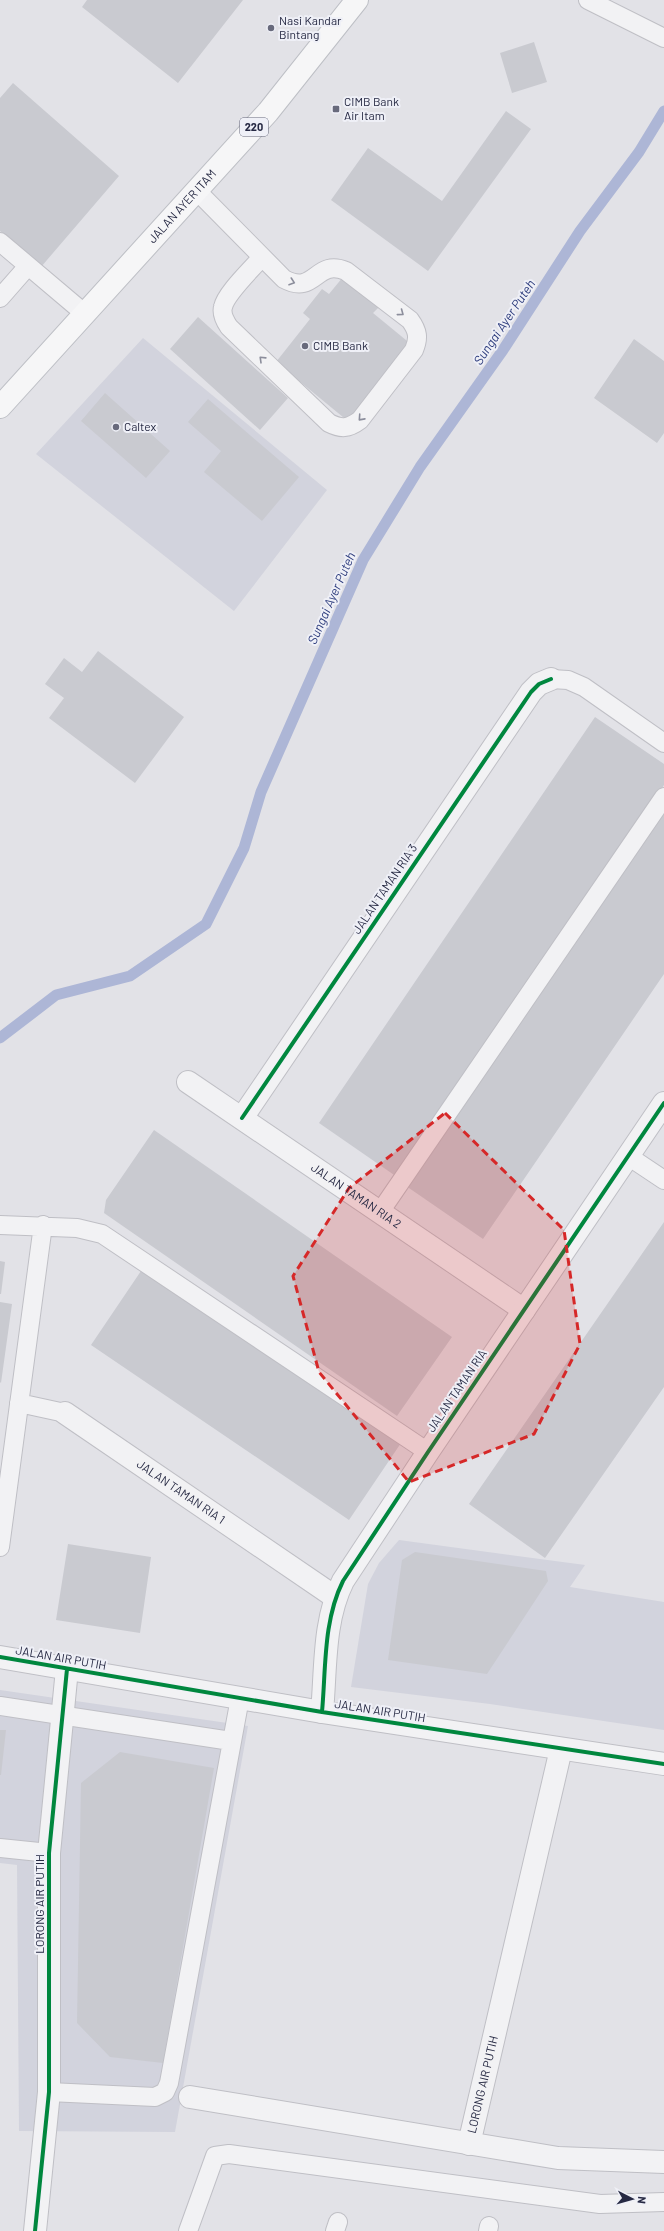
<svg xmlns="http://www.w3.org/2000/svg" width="664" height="2231" font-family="Barlow,sans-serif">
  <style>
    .built { fill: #d2d3dd }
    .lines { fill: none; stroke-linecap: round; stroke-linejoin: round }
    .stream { stroke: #adb6d6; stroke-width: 11 }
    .building { fill: #c9cad0 }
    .service-casing { stroke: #bfbfc5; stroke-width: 20 }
    .minor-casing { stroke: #bfbfc5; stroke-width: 24 }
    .primary-casing { stroke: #bdbfc5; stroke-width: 24 }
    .service { stroke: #f2f2f4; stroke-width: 18 }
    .minor { stroke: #f2f2f4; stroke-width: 22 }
    .primary { stroke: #f6f6f7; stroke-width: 22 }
    .cycleway-casing { stroke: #eff0f7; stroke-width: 6 }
    .cycleway { stroke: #00873e; stroke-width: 4 }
    .oneway { stroke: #8c8e9c }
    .marked { fill: #d62828; fill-opacity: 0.2; stroke: #d62828; stroke-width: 3; stroke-dasharray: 8 5; stroke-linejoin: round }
    .poi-dot { fill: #686a7c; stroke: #eff0f7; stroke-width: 1.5 }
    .labels { text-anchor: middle; stroke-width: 4; stroke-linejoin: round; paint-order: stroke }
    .shield { fill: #eff0f7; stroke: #626579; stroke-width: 1 }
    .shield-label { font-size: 11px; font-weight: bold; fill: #262943 }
    .poi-label { font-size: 12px; fill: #262943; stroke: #eff0f7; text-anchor: start }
    .street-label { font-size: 12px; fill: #262943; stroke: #eff0f7 }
    .water-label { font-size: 13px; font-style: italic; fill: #2c3b7c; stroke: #eff0f7 }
  </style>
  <rect width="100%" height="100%" fill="#e2e2e7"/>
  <path class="built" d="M 143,338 L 327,490 L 234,611 L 36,454 Z
    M 399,1540 L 585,1565 L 570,1587 L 664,1602 L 664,1730 L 490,1704 L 351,1687 L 368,1584 L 379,1563 Z
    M 0,1690 L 248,1726 L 175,2132 L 19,2131 L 17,1865 L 0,1863 Z"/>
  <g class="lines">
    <path class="stream" d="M 0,1038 L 56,995 L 130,976 L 206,924 L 244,848 L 261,792 L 363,560 L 420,467 L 503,350 L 580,231 L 639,152 L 664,111"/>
  </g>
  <path class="building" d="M 87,0 L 243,0 L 178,83 L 82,7 Z
    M 534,42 L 547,82 L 512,93 L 500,53 Z
    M 13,83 L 119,176 L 41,267 L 0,231 L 0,98 Z
    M 506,111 L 531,129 L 428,271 L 331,200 L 368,148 L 442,201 Z
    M 343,277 L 379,307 L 373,313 L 412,345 L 349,422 L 276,362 L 310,319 L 303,313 L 322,289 L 329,294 Z
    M 198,317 L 288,398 L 260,430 L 170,349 Z
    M 634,339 L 664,361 L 664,433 L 657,443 L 594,398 Z
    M 105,393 L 170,451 L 146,478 L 81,421 Z
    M 208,399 L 299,477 L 262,521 L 204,472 L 221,451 L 188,422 Z
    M 98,651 L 184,717 L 135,783 L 49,718 L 64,698 L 45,684 L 64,658 L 82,672 Z
    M 595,717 L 664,764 L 664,785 L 397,1177 L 319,1123 Z
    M 664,808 L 664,974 L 483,1239 L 406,1186 Z
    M 154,1130 L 452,1337 L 397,1416 L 104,1213 L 106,1200 Z
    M 664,1222 L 664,1387 L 545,1558 L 469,1504 Z
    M 0,1261 L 5,1262 L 1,1294 L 0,1294 Z
    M 143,1268 L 401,1443 L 349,1520 L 91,1345 Z
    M 0,1302 L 12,1304 L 1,1383 L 0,1382 Z
    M 68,1544 L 151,1557 L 140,1633 L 56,1620 Z
    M 415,1552 L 546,1571 L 548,1581 L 487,1674 L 388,1660 L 402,1560 Z
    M 0,1730 L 6,1730 L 1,1775 L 0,1775 Z
    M 120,1752 L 214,1768 L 163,2063 L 110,2057 L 77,2023 L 81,1783 Z"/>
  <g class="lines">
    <g class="service-casing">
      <path id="service" d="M 588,0 L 664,38
        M 198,192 L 284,279 C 316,296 315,258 346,271 L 410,320 C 418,331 419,338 414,350 L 360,420 C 348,429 341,429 329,423 L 229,327 C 225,321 221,314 223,307 C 226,293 252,269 261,258
        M 0,242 L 84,313
        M 0,298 L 28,266
        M 551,679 L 568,680 L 584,687 L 664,743
        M 628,1156 L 664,1180
        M 380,1212 L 664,797
        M 0,1225 L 77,1228 L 102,1234 L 428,1452
        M 19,1403 L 65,1413
        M 0,1547 L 43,1225
        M 0,1706 L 231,1741
        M 0,1848 L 49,1853
        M 49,2092 L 155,2097 L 165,2092 L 169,2083 L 240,1698
        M 188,2231 L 215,2156 L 229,2154 L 600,2204 L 664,2202
        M 335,2231 L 338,2222
        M 488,2231 L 489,2226"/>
    </g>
    <g class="minor-casing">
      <g id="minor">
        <path id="s1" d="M 188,1082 L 524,1310"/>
        <path d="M 242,1118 L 531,692 L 539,684 L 551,679"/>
        <path id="s2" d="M 65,1413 L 335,1597"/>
        <path d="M 0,1657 L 322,1712 L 664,1764"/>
        <path d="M 322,1712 C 326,1669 323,1621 343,1581 L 428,1452 L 664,1103"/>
        <path d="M 190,2097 L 558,2158 L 664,2162"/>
        <path id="s3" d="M 469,2144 L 561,1749"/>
        <path d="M 35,2231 L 49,2092 L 49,1853 L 67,1669"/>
      </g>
    </g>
    <g class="primary-casing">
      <g id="primary">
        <path id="s4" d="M 0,407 L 268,112 L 357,0"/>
      </g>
    </g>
    <use href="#service" class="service"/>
    <use href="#minor" class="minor"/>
    <use href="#primary" class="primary"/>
    <g class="cycleway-casing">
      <path id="cycleway" d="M 242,1118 L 531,692 L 539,684 L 551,679
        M 0,1657 L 322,1712 L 664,1764
        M 322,1712 C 326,1669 323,1621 343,1581 L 428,1452 L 664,1103
        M 35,2231 L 49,2092 L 49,1853 L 67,1669"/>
    </g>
    <use href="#cycleway" class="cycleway"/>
  </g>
  <defs><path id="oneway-chevron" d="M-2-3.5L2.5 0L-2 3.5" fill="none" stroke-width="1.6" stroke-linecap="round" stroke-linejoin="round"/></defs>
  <g class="oneway">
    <use href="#oneway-chevron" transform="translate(292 282) rotate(19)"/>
    <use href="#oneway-chevron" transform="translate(401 313) rotate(37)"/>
    <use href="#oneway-chevron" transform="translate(262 359) rotate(-136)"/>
    <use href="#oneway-chevron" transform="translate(361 418) rotate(132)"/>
  </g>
  <path class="marked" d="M 445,1113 L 564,1230 L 580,1344 L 534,1434 L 409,1482 L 319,1372 L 293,1276 L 349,1188 Z"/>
  <g class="poi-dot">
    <circle cx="271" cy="28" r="4"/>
    <rect x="332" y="105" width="8" height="8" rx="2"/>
    <circle cx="305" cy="346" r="4"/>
    <circle cx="116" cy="427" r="4"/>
  </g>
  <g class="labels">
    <rect class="shield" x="240" y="118" width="28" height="18" rx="3"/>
    <g class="shield-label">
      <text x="254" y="131">220</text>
    </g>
    <g class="poi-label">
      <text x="279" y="25">Nasi Kandar<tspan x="279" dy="14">Bintang</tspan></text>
      <text x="344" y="106">CIMB Bank<tspan x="344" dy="14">Air Itam</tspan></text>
      <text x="313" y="350">CIMB Bank</text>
      <text x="124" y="431">Caltex</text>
    </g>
    <g class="street-label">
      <text dy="4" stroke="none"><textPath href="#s4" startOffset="271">JALAN AYER ITAM</textPath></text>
      <text transform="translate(385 889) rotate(-56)" y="4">JALAN TAMAN RIA 3</text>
      <text dy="4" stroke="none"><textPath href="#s1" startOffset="203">JALAN TAMAN RIA 2</textPath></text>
      <text transform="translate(457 1391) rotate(-56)" y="4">JALAN TAMAN RIA</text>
      <text dy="4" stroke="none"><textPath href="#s2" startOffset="140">JALAN TAMAN RIA 1</textPath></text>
      <text transform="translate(61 1658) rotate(10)" y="4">JALAN AIR PUTIH</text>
      <text transform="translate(380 1711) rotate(9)" y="4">JALAN AIR PUTIH</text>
      <text transform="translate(40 1904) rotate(-90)" y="4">LORONG AIR PUTIH</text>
      <text dy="4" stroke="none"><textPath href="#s3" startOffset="61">LORONG AIR PUTIH</textPath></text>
    </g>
    <g class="water-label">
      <text transform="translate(504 322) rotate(-56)" y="5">Sungai Ayer Puteh</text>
      <text transform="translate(331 598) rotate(-66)" y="5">Sungai Ayer Puteh</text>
    </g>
  </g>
  <g transform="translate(632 2199) rotate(96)" stroke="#eff0f7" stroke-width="3" paint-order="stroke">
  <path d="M0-3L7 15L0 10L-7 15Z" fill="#262943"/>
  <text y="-6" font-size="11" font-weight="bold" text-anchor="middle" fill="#262943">N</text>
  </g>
</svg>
